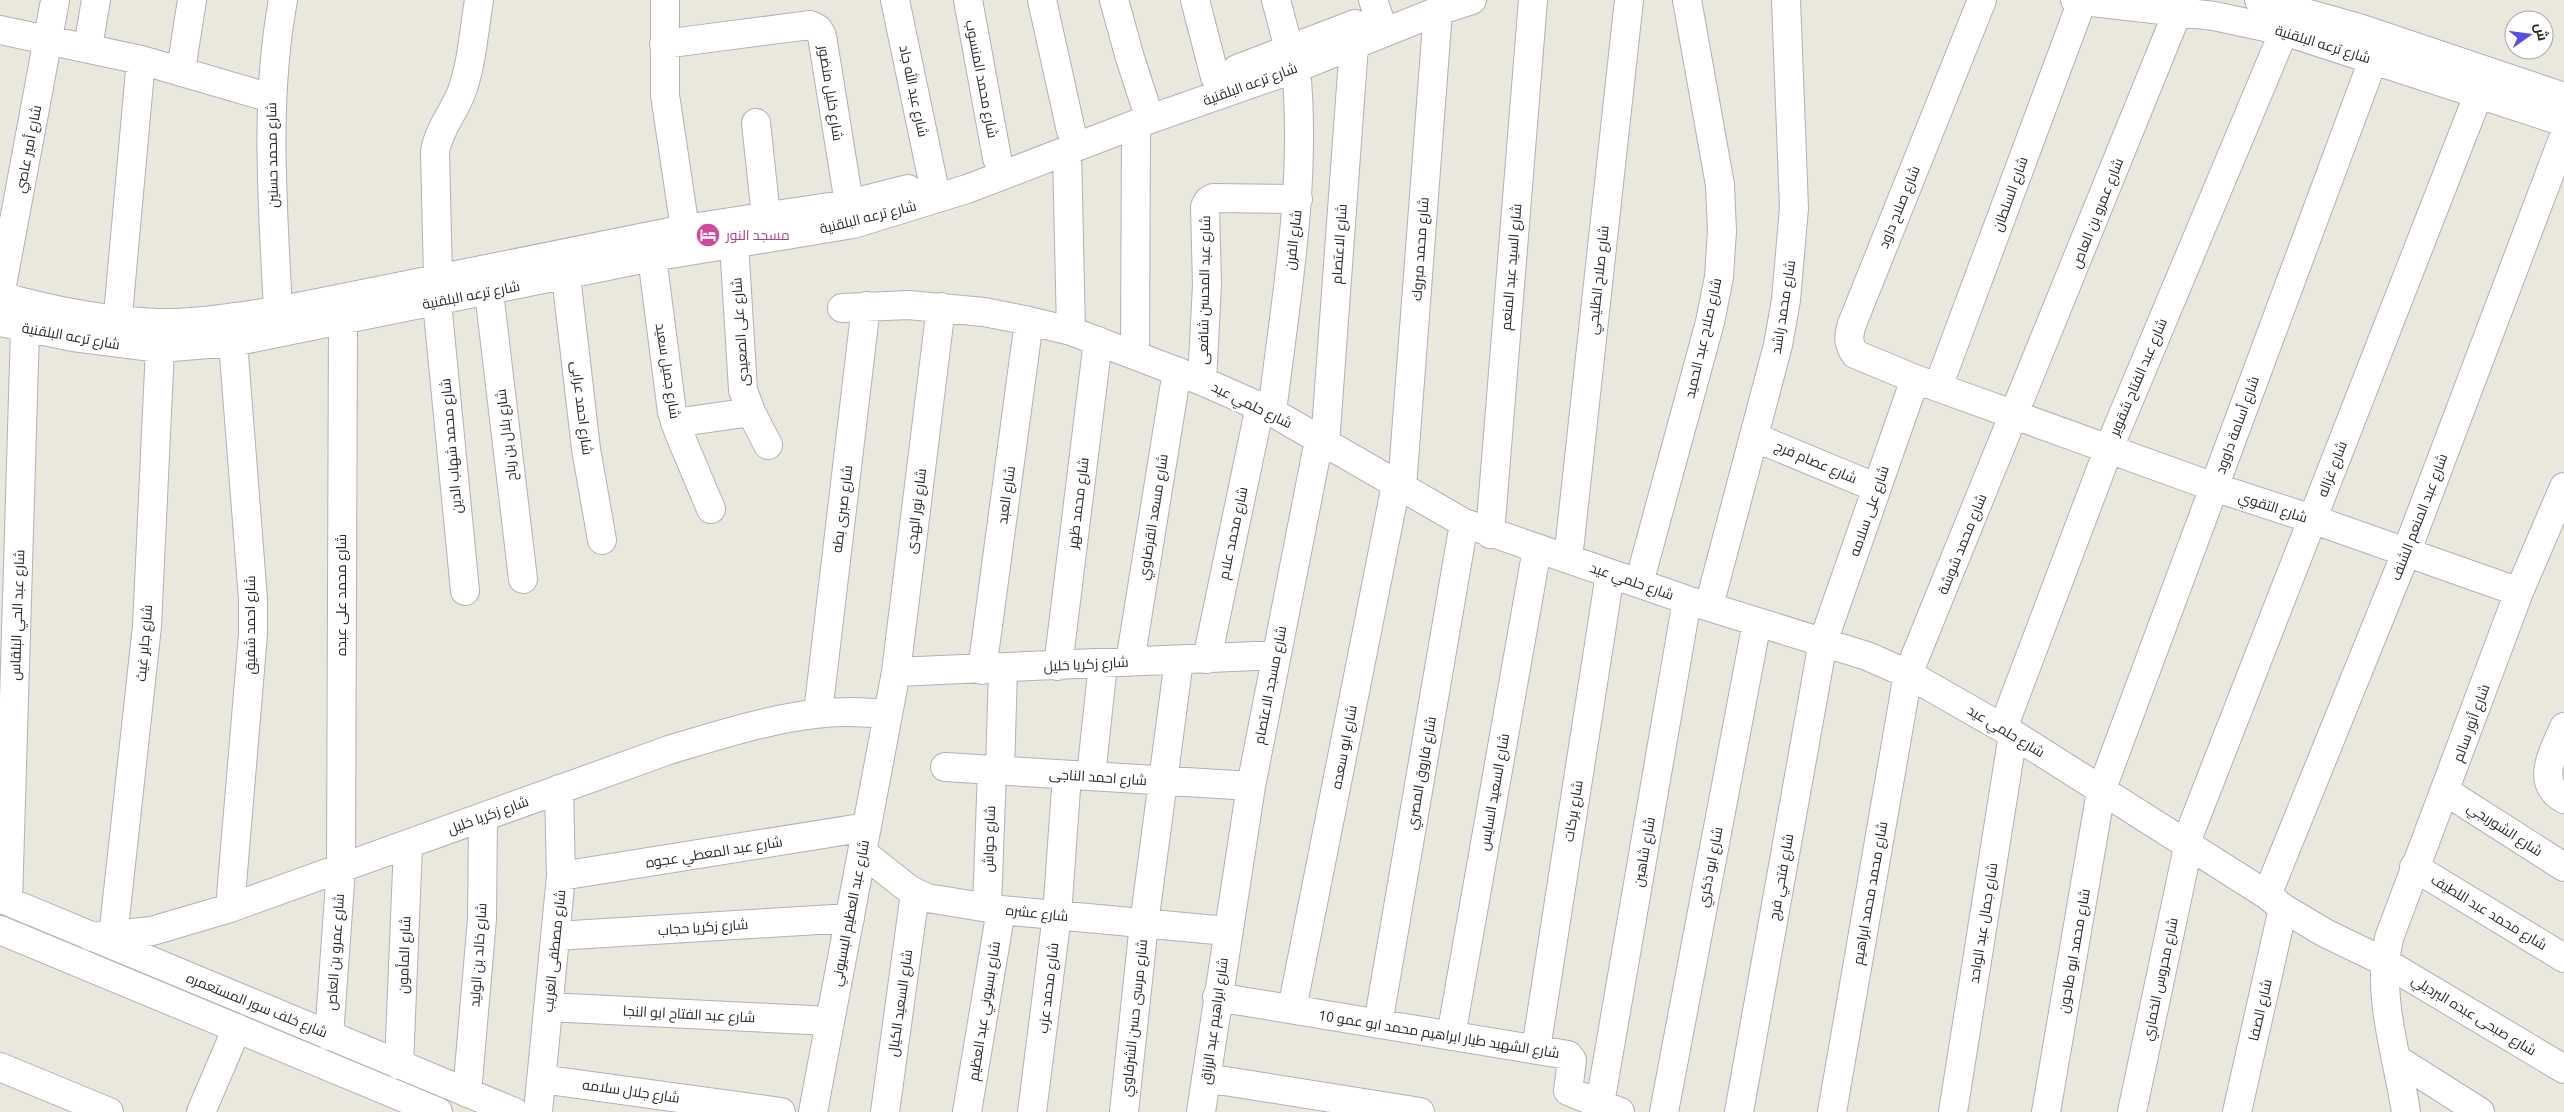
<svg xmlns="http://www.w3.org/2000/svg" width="2564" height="1112" font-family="Ubuntu,Cairo,sans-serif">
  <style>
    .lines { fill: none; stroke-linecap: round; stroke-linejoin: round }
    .minor-casing { stroke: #b1b0bb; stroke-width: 30 }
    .minor { stroke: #fff; stroke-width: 28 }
    .labels { text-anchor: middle; stroke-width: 4.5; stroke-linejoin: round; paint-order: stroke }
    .street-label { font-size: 14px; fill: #292929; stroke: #fff }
    .hotel-label { font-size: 14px; fill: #b23c85; stroke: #fff; text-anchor: start }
  </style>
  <rect width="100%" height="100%" fill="#eae7dd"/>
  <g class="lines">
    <g class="minor-casing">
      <path id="minor" d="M 665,0 L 665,95 L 685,229
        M 895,0 L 933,182
        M 968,0 L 997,158
        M 1042,0 L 1071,131
        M 1114,0 L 1130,58 L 1145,104
        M 1195,0 L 1215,77
        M 1276,0 L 1289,49
        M 1373,0 L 1384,32
        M 1982,0 L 1852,324 C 1848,337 1848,343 1855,354 L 1915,379 L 2214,487 L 2312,519 L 2519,592
        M 2075,0 L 2214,16 L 2284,31 L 2564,122
        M 2259,0 L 2359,28 L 2564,97
        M 0,30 L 141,60 L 271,98
        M 664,44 L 810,25 L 818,29 L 822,36 L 852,222
        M 88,47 L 96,0
        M 1237,69 L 1355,24
        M 181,70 L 192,0
        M 756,123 L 766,216
        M 1067,151 L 1071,331
        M 734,243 L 743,390 L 751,412 L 768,445
        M 652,257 L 672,412 L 679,433 L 711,509
        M 566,276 L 586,449 L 602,540
        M 438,278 L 435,151 C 439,129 454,112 462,91 C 472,63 474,30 479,0
        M 489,292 L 523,579
        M 0,296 C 52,311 105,321 159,323 C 196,324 241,316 278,311 L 685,229 L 849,204 L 908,189
        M 0,296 L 55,1
        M 437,302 L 465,591
        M 842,308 L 908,305 L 984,312 L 1029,321 L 1071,331 L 1202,381 L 1272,412 L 1464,523 L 1687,600 L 1867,656 L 1908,674 L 2013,734 L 2267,895 L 2283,908 L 2325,933 L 2383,961 L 2564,1069
        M 278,311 C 273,206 264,103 283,0
        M 0,322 L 73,337 L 160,348 L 233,342 L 652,257 L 853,224 L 967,189 L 1136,124 L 1296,68 L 1438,11 L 1472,0
        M 116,337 L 141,60
        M 1135,354 L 1136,124
        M 1202,381 L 1207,285 L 1205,207 L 1208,201 L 1213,198 L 1298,199
        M 1938,387 L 2082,1
        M 1272,412 C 1286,297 1307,183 1296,68
        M 675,423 L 751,412
        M 1754,437 L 1877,488
        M 1325,444 L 1354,45
        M 1402,487 L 1438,11
        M 1490,534 L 1533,0
        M 1568,559 L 1629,0
        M 1639,583 L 1710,322 L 1719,277 L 1722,231 L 1720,185 L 1687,0
        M 1709,606 L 1778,345 L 1786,300 L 1794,208 L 1786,0
        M 1207,659 L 1260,406
        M 1130,662 L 1177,371
        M 1058,666 L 1098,341
        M 982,670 L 1029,321
        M 896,672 L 1276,655
        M 818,713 L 866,306
        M 2564,727 C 2554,752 2534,782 2564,799
        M 2003,728 L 2109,448 L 2284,31
        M 945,767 L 1251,786
        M 1000,771 L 1003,669
        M 1091,776 L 1103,664
        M 2445,791 L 2564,867
        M 2185,845 L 2479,93
        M 862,852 L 910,890 L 927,898 L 1001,910 L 1227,931
        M 2414,867 L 2564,958
        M 561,876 L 867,827
        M 2267,895 L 2406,553 L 2564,136
        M 0,898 L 514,1112
        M 8,901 L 25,329
        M 987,907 L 992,770
        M 230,908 L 253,634 L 253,599 L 233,342
        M 0,930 L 438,1112
        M 556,936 L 850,918
        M 91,937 L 152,931 L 230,908 L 669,750 C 740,729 813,703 888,715
        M 113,937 L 147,626 L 160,348
        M 1217,997 L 1568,1055 L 1572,1060 L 1568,1091 L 1620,1112
        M 548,1007 L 830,1021
        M 1292,1009 L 1396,485
        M 1378,1024 L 1464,523
        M 329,1036 L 341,869 L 343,321
        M 1451,1036 L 1537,549
        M 1536,1049 L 1610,574
        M 2398,1060 L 2480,1112
        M 399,1065 L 408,845
        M 0,1067 L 109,1112
        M 1206,1078 L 1420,1112
        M 541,1079 L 781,1112
        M 467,1093 L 482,919 L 483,817
        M 1600,1104 L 1687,600
        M 201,1112 L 237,1028
        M 538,1112 L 561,876 L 559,789
        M 813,1112 L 896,672 L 941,307
        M 885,1112 L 915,893
        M 967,1112 L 1001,910
        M 1032,1112 L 1057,915 L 1067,775
        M 1124,1112 L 1144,924 L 1179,660
        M 1201,1112 L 1251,786 L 1319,440
        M 1664,1112 L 1757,622
        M 1739,1112 L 1823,642 L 1915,379
        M 1832,1112 L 1908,674 L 2178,11
        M 1953,1112 L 2013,734
        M 2046,1112 L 2101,791 L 2373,60
        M 2132,1112 L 2188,847
        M 2237,1112 L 2283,908
        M 2406,1112 C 2397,1054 2376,995 2389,938 L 2519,592 L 2564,487"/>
    </g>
    <use href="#minor" class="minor"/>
  </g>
  <defs>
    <g id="hotel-disc" transform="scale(1.25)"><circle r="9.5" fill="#d1479c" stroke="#fff"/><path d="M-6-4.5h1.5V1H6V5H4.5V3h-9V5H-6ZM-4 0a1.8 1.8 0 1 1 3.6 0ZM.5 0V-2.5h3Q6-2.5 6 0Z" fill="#fff"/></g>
  </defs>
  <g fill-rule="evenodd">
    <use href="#hotel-disc" x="708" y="235"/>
  </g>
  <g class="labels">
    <g class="street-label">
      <text transform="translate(2323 44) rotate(17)" y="5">شارع ترعه البلقنية</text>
      <text transform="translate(982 79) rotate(79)" y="5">شارع محمد المنسوب</text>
      <text transform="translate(1250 84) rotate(-20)" y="5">شارع ترعه البلقنية</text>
      <text transform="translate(914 91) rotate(78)" y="5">شارع عبد الله جاد</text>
      <text transform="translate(831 93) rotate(81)" y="5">شارع خليل منضور</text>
      <text transform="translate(28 149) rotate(-79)" y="5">شارع أمير عاصي</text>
      <text transform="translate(272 155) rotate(-91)" y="5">شارع محمد حسنين</text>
      <text transform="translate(2010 194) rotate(-70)" y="5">شارع السلطان</text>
      <text transform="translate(1899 207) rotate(-68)" y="5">شارع صلاح داود</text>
      <text transform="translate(2097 213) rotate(-68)" y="5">شارع عمرو بن العاص</text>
      <text transform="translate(868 217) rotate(-14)" y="5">شارع ترعه البلقنية</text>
      <text transform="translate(1293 240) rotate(-83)" y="5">شارع الفرن</text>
      <text transform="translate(1339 244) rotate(-86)" y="5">شارع الاعتصام</text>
      <text transform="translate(1420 249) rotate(-86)" y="5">شارع محمد مبروك</text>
      <text transform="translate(1511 267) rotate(-85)" y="5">شارع السيد عبد المنعم</text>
      <text transform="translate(1598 280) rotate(-84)" y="5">شارع صلاح الطليحي</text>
      <text transform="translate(1204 290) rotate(-89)" y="5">شارع عبد المحسن شافعى</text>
      <text transform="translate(471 295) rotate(-11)" y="5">شارع ترعه البلقنية</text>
      <text transform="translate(1783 307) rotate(-81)" y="5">شارع محمد راشد</text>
      <text transform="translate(740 332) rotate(-94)" y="5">شارع على الصعيدى</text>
      <text transform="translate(71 336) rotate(10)" y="5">شارع ترعه البلقنية</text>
      <text transform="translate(1703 338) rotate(-77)" y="5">شارع صلاح عبد الحميد</text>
      <text transform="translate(668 371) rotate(81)" y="5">شارع جميل سعيد</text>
      <text transform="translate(2138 377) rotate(-67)" y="5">شارع عبد الفتاح شقوير</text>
      <text transform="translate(1252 405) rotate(26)" y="5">شارع حلمي عيد</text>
      <text transform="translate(582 408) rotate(83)" y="5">شارع احمد عرابى</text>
      <text transform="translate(2237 425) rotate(-70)" y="5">شارع أسامة داوود</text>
      <text transform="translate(506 435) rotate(-97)" y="5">شارع بلال بن رباح</text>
      <text transform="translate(451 446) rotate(-95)" y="5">شارع محمد شهاب الدين</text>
      <text transform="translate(1816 462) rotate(23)" y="5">شارع عصام فرج</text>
      <text transform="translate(2332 469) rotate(-69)" y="5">شارع غزاله</text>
      <text transform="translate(1006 495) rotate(-82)" y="5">شارع العبد</text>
      <text transform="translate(1078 503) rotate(-83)" y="5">شارع محمد ظهر</text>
      <text transform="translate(2273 507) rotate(18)" y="5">شارع التقوي</text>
      <text transform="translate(842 509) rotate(-83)" y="5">شارع صبرى بطه</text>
      <text transform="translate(916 511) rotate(-83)" y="5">شارع نور الهدى</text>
      <text transform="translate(1869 511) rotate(-71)" y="5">شارع على سلامه</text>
      <text transform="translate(1153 517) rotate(-81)" y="5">شارع مسعد القرضاوي</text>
      <text transform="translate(2419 517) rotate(-69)" y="5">شارع عبد المنعم الشنف</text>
      <text transform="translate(1233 533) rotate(-78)" y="5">شارع محمد علام</text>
      <text transform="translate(1962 544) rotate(-68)" y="5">شارع محمد شوشة</text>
      <text transform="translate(1632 581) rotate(19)" y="5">شارع حلمي عيد</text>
      <text transform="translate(341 595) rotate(-90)" y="5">شارع محمد على عبده</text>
      <text transform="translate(17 615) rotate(-88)" y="5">شارع عبد الحي البلقاس</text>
      <text transform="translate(250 625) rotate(-90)" y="5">شارع احمد شفيق</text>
      <text transform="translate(144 643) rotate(-85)" y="5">شارع جابر غيث</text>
      <text transform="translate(1086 664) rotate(-3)" y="5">شارع زكريا خليل</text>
      <text transform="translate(1270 685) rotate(-79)" y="5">شارع مسجد الاعتصام</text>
      <text transform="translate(2471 723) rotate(-70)" y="5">شارع أنور سالم</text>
      <text transform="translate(2006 731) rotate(31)" y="5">شارع حلمي عيد</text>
      <text transform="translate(1344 747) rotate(-79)" y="5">شارع ابو سعده</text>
      <text transform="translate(1421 773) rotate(-80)" y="5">شارع فاروق المصري</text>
      <text transform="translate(1098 777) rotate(4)" y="5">شارع احمد الناجى</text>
      <text transform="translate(1494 792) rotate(-80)" y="5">شارع السعيد السايس</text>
      <text transform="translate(1573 811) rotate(-81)" y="5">شارع بركات</text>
      <text transform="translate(488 815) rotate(-20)" y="5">شارع زكريا خليل</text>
      <text transform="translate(2505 829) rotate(33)" y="5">شارع الشوربجي</text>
      <text transform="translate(989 839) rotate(-88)" y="5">شارع حواش</text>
      <text transform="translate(714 852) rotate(-9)" y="5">شارع عبد المعطي عجوه</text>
      <text transform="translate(1644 852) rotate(-80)" y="5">شارع شاهين</text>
      <text transform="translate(1710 867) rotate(-79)" y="5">شارع ابو ذكري</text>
      <text transform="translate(1781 877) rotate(-80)" y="5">شارع فتحي فرج</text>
      <text transform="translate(1870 893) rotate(-80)" y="5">شارع محمد محمد ابراهيم</text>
      <text transform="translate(2489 912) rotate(31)" y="5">شارع محمد عبد اللطيف</text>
      <text transform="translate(850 913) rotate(-79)" y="5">شارع عبد العظيم البسيوني</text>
      <text transform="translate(1037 913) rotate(6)" y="5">شارع عشره</text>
      <text transform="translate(1983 923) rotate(-81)" y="5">شارع جمال عبد الواحد</text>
      <text transform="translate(703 927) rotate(-4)" y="5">شارع زكريا حجاب</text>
      <text transform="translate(554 951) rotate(-84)" y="5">شارع مصطفى الغريب</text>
      <text transform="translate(2074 951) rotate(-80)" y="5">شارع محمد ابو طاحون</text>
      <text transform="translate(335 952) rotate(-86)" y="5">شارع عمرو بن العاص</text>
      <text transform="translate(404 955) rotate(-88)" y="5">شارع المأمون</text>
      <text transform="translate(478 955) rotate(-86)" y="5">شارع خالد بن الوليد</text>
      <text transform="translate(2160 979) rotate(-78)" y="5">شارع محروس الخماري</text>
      <text transform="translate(1048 988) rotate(-83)" y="5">شارع محمد عزب</text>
      <text transform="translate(900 1003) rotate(-82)" y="5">شارع السعيد الكيال</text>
      <text transform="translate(257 1005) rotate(22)" y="5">شارع خلف سور المستعمره</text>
      <text transform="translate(2260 1010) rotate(-77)" y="5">شارع الصفا</text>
      <text transform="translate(984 1011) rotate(-81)" y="5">شارع بسيوني عبد العظيم</text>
      <text transform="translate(689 1014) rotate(3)" y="5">شارع عبد الفتاح ابو النجا</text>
      <text transform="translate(2474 1015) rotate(31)" y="5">شارع صبحى عبده البرديلي</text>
      <text transform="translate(1134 1018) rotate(-84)" y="5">شارع مرسى حسن الشرقاوي</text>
      <text transform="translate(1214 1021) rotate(-82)" y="5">شارع ابراهيم عبد الرزاق</text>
      <text transform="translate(1439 1034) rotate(9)" y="5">شارع الشهيد طيار ابراهيم محمد ابو عمو 10</text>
      <text transform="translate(631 1091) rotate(8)" y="5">شارع جلال سلامه</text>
    </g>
    <g class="hotel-label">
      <text x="726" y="240">مسجد النور</text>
    </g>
  </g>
  <g transform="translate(2529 35) rotate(76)"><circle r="24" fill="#ffffff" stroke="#a9a9a9"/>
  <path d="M0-4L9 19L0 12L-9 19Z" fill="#5a4fe4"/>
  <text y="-8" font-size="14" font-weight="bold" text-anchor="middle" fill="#292929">ش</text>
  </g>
</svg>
